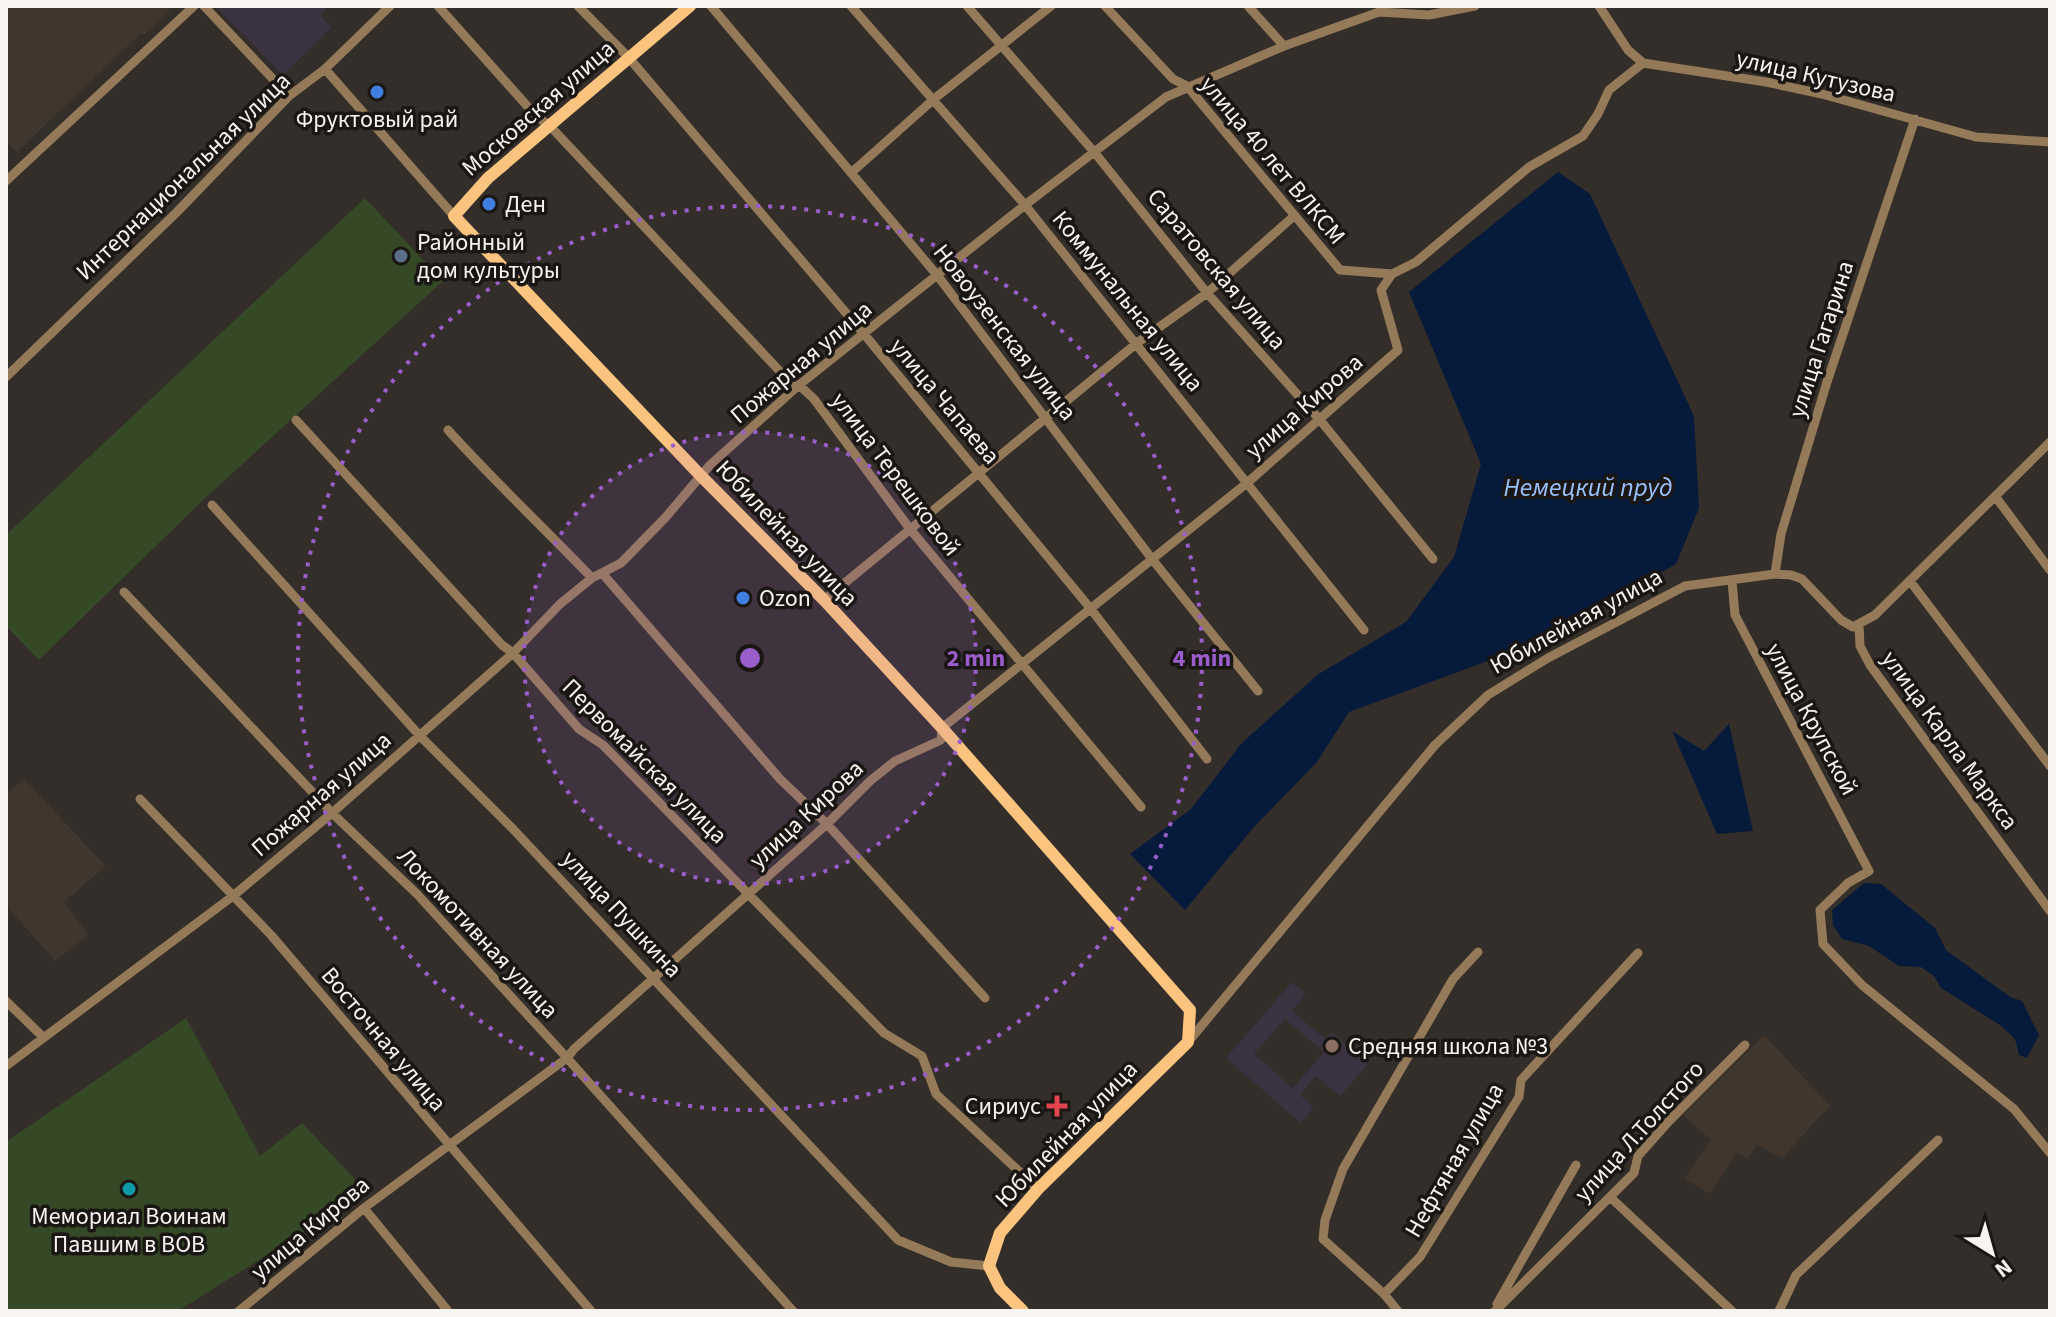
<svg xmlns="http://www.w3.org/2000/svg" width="2056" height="1317" font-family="'Source Sans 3',sans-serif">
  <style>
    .built { fill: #40362d }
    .education { fill: #3b3242; fill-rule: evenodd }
    .green { fill: #364926 }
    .water { fill: #061b3b }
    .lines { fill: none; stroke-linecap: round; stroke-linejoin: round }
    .minor { stroke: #957a59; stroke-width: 9 }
    .major { stroke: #fcc47e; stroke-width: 12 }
    .ring { fill: none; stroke: #9a5ecc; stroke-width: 4; stroke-dasharray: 4 8 }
    .shop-dot { fill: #3f7fe0; stroke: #191614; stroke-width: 3 }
    .service-dot { fill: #5c6f8a; stroke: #191614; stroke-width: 3 }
    .education-dot { fill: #8d6e63; stroke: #191614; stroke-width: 3 }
    .health-dot { fill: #e0444e; stroke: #191614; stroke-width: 3 }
    .culture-dot { fill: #0f9aa8; stroke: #191614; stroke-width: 3 }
    .labels { text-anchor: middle; stroke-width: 7; stroke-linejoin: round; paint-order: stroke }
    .street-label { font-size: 24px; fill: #f7f4f1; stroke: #191614 }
    .poi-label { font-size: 24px; fill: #f7f4f1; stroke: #191614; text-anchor: start }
    .water-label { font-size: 26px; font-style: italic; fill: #99c1fe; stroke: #191614 }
    .centre { fill: #9a5ecc; stroke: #191614; stroke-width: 4 }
    .ring-label { font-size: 24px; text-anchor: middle; font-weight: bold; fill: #9a5ecc; stroke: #191614; stroke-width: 7; stroke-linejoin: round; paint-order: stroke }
  </style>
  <rect width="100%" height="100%" fill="#332e29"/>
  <path class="built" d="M 6,6 L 166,6 L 170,10 L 144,35 L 141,33 L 17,152 L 6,141 Z
    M 24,779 L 106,866 L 64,902 L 88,935 L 55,961 L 6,905 L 6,794 Z
    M 1764,1035 L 1830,1106 L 1782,1158 L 1757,1145 L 1748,1159 L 1737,1152 L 1710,1194 L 1685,1178 L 1711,1140 L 1683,1115 Z"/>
  <path class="education" d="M 221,6 L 329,6 L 320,15 L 332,27 L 283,75 L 218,9 Z
    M 1292,982 L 1306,994 L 1292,1011 L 1325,1039 L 1332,1032 L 1368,1064 L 1340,1096 L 1316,1076 L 1300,1095 L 1314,1107 L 1301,1123 L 1226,1058 ZM 1285,1019 L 1324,1052 L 1293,1088 L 1254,1054 Z"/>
  <path class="green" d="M 365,198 L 443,281 L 203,500 L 39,660 L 6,626 L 6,535 Z
    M 186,1018 L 260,1156 L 302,1123 L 367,1192 L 178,1311 L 6,1311 L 6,1142 Z"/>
  <path class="water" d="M 1558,172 L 1590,194 L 1694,416 L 1699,508 L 1676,564 L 1537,643 L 1349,712 L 1317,762 L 1254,827 L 1185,910 L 1130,854 L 1191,809 L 1241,744 L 1317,675 L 1406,622 L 1454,557 L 1481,464 L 1409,292 Z
    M 1729,724 L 1753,831 L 1717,834 L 1672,731 L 1704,751 Z
    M 1864,883 L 1881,884 L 1935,928 L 1946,950 L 2010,997 L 2022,1001 L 2039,1035 L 2027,1058 L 2019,1055 L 2015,1039 L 2000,1025 L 1941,988 L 1934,976 L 1921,967 L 1899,966 L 1869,946 L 1842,939 L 1833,925 L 1832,910 Z"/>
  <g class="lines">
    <path class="minor" d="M 204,6 L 289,96
      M 438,6 L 537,117 L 549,125 L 788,380 L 799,385 L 814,399 L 910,529 L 1141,807
      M 578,6 L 629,58 L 864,334 L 1090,608 L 1207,759
      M 711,6 L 937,275 L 1152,559 L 1258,691
      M 851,6 L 1025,205 L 1364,630
      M 967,6 L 1095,153 L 1207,293 L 1320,420 L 1433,559
      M 1105,6 L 1173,79 L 1187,86 L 1340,270 L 1392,274
      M 1248,6 L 1284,46
      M 1599,6 L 1628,50 L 1643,63 L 1766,82 L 1822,94 L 1976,137 L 2050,142
      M 325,69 L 454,216
      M 851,173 L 934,99 L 1051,6
      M 6,181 L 194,6
      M 6,377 L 177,212 L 289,96 L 325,69 L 390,6
      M 296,420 L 502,645 L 513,653 L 579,729 L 603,745 L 884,1033 L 922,1056 L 936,1094 L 1038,1189
      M 448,430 C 494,481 544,528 592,578
      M 1995,496 L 2050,570
      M 212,505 L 420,736 L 513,829 L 898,1240 L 951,1262 L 989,1266
      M 602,573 L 780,779 L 827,824 L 985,998
      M 1775,574 L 1781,534 L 1827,382 L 1915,119
      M 1732,581 L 1735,615 L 1869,871 L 1848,883 L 1820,910 L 1823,944 L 1862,985 L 2014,1109 L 2050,1153
      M 1910,581 L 2050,766
      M 124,592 L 332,813 L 417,894 L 567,1058 L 793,1311
      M 824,600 L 1137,343 L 1207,293 L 1294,216
      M 1859,625 L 1860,646 L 1870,665 L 2050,911
      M 140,799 L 271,935 L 591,1311
      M 6,1001 L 43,1037
      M 1188,1042 L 1435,745 L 1488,695 L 1548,658 L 1685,586 L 1775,574 L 1791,575 L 1802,579 L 1841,620 L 1853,627 L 1875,615 L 2050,442
      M 6,1066 L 233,896 L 332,813 L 513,653 L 560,604 L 592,578 L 621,563 L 665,518 L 710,465 L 799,385 L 1025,205 L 1166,97 L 1284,46 L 1379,12 L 1429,15 L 1475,6
      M 1610,1197 L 1732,1311
      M 364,1208 L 448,1311
      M 1384,1294 L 1420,1257 L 1519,1097 L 1521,1080 L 1638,953
      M 1497,1304 L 1576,1165
      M 239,1311 L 364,1208 L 567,1058 L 574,1049 L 827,824 L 870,781 L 895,761 L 941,740 L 942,728 L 1247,483 L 1398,350 L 1381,290 L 1392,274 L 1416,262 L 1529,167 L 1583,136 L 1598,114 L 1609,90 L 1643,63
      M 1398,1311 L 1384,1294 L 1323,1239 L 1325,1220 L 1343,1169 L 1453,979 L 1478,952
      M 1495,1311 L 1634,1173 L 1638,1156 L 1670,1120 L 1745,1045
      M 1779,1311 L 1796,1275 L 1938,1140"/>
    <path class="major" d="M 690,6 L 488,178 L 454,216 L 700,475 L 824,600 L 942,728 L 1190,1010 L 1188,1042 L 1038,1189 L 1000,1233 L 989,1266 L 1000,1288 L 1023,1311"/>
  </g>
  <circle cx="750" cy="658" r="226" fill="#9a5ecc" fill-opacity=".12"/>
  <g class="ring">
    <circle cx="750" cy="658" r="226"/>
    <circle cx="750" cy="658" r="452"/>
  </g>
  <g class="shop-dot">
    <circle cx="377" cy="92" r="8"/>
    <circle cx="489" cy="204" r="8"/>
    <circle cx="743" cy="598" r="8"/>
  </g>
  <circle class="service-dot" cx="401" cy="256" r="8"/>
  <circle class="education-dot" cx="1332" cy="1046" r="8"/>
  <path class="health-dot" d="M1053 1094h8v8h8v8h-8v8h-8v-8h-8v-8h8z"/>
  <circle class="culture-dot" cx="129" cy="1189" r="8"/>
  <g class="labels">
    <g class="street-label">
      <text transform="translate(1816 76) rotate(13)" y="8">улица Кутузова</text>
      <text transform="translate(538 108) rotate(-41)" y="8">Московская улица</text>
      <text transform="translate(1273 160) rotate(50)" y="8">улица 40 лет ВЛКСМ</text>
      <text transform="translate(183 176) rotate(-44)" y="8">Интернациональная улица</text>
      <text transform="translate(1217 269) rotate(50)" y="8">Саратовская улица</text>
      <text transform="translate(1128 301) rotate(51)" y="8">Коммунальная улица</text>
      <text transform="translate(1005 332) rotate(52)" y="8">Новоузенская улица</text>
      <text transform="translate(1821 339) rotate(-72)" y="8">улица Гагарина</text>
      <text transform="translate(801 362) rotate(-40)" y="8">Пожарная улица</text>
      <text transform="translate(945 401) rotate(50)" y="8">улица Чапаева</text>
      <text transform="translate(1304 406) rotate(-41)" y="8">улица Кирова</text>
      <text transform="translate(896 474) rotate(53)" y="8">улица Терешковой</text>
      <text transform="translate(787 533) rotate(46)" y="8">Юбилейная улица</text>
      <text transform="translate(1576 621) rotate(-29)" y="8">Юбилейная улица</text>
      <text transform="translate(1812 719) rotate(62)" y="8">улица Крупской</text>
      <text transform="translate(1950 740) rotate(54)" y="8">улица Карла Маркса</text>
      <text transform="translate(645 761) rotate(45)" y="8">Первомайская улица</text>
      <text transform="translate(321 794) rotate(-41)" y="8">Пожарная улица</text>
      <text transform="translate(806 814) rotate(-43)" y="8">улица Кирова</text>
      <text transform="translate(622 914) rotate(47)" y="8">улица Пушкина</text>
      <text transform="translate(478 933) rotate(47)" y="8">Локомотивная улица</text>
      <text transform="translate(384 1039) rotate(50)" y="8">Восточная улица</text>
      <text transform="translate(1639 1131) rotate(-48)" y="8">улица Л.Толстого</text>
      <text transform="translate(1066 1134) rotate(-46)" y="8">Юбилейная улица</text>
      <text transform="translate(1454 1160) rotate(-60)" y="8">Нефтяная улица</text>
      <text transform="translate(310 1228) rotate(-40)" y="8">улица Кирова</text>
    </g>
    <g class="poi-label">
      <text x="377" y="127" text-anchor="middle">Фруктовый рай</text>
      <text x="505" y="212">Ден</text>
      <text x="417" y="250">Районный<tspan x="417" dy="28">дом культуры</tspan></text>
      <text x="759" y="606">Ozon</text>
      <text x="1348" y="1054">Средняя школа №3</text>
      <text x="1041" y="1114" text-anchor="end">Сириус</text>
      <text x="129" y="1224" text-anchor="middle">Мемориал Воинам<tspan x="129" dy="28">Павшим в ВОВ</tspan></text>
    </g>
    <g class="water-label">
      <text x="1588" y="496">Немецкий пруд</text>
    </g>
  </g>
  <circle cx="750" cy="658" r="12" class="centre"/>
  <g class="ring-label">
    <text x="976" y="666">2 min</text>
    <text x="1202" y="666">4 min</text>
  </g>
  <rect width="2056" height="1317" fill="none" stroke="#f7f4f1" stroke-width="16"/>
  <g transform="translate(1992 1253) rotate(143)" stroke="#191614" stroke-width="6" paint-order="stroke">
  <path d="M0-6L14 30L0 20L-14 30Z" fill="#f7f4f1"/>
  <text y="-12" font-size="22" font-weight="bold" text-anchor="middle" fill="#f7f4f1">N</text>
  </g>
</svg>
